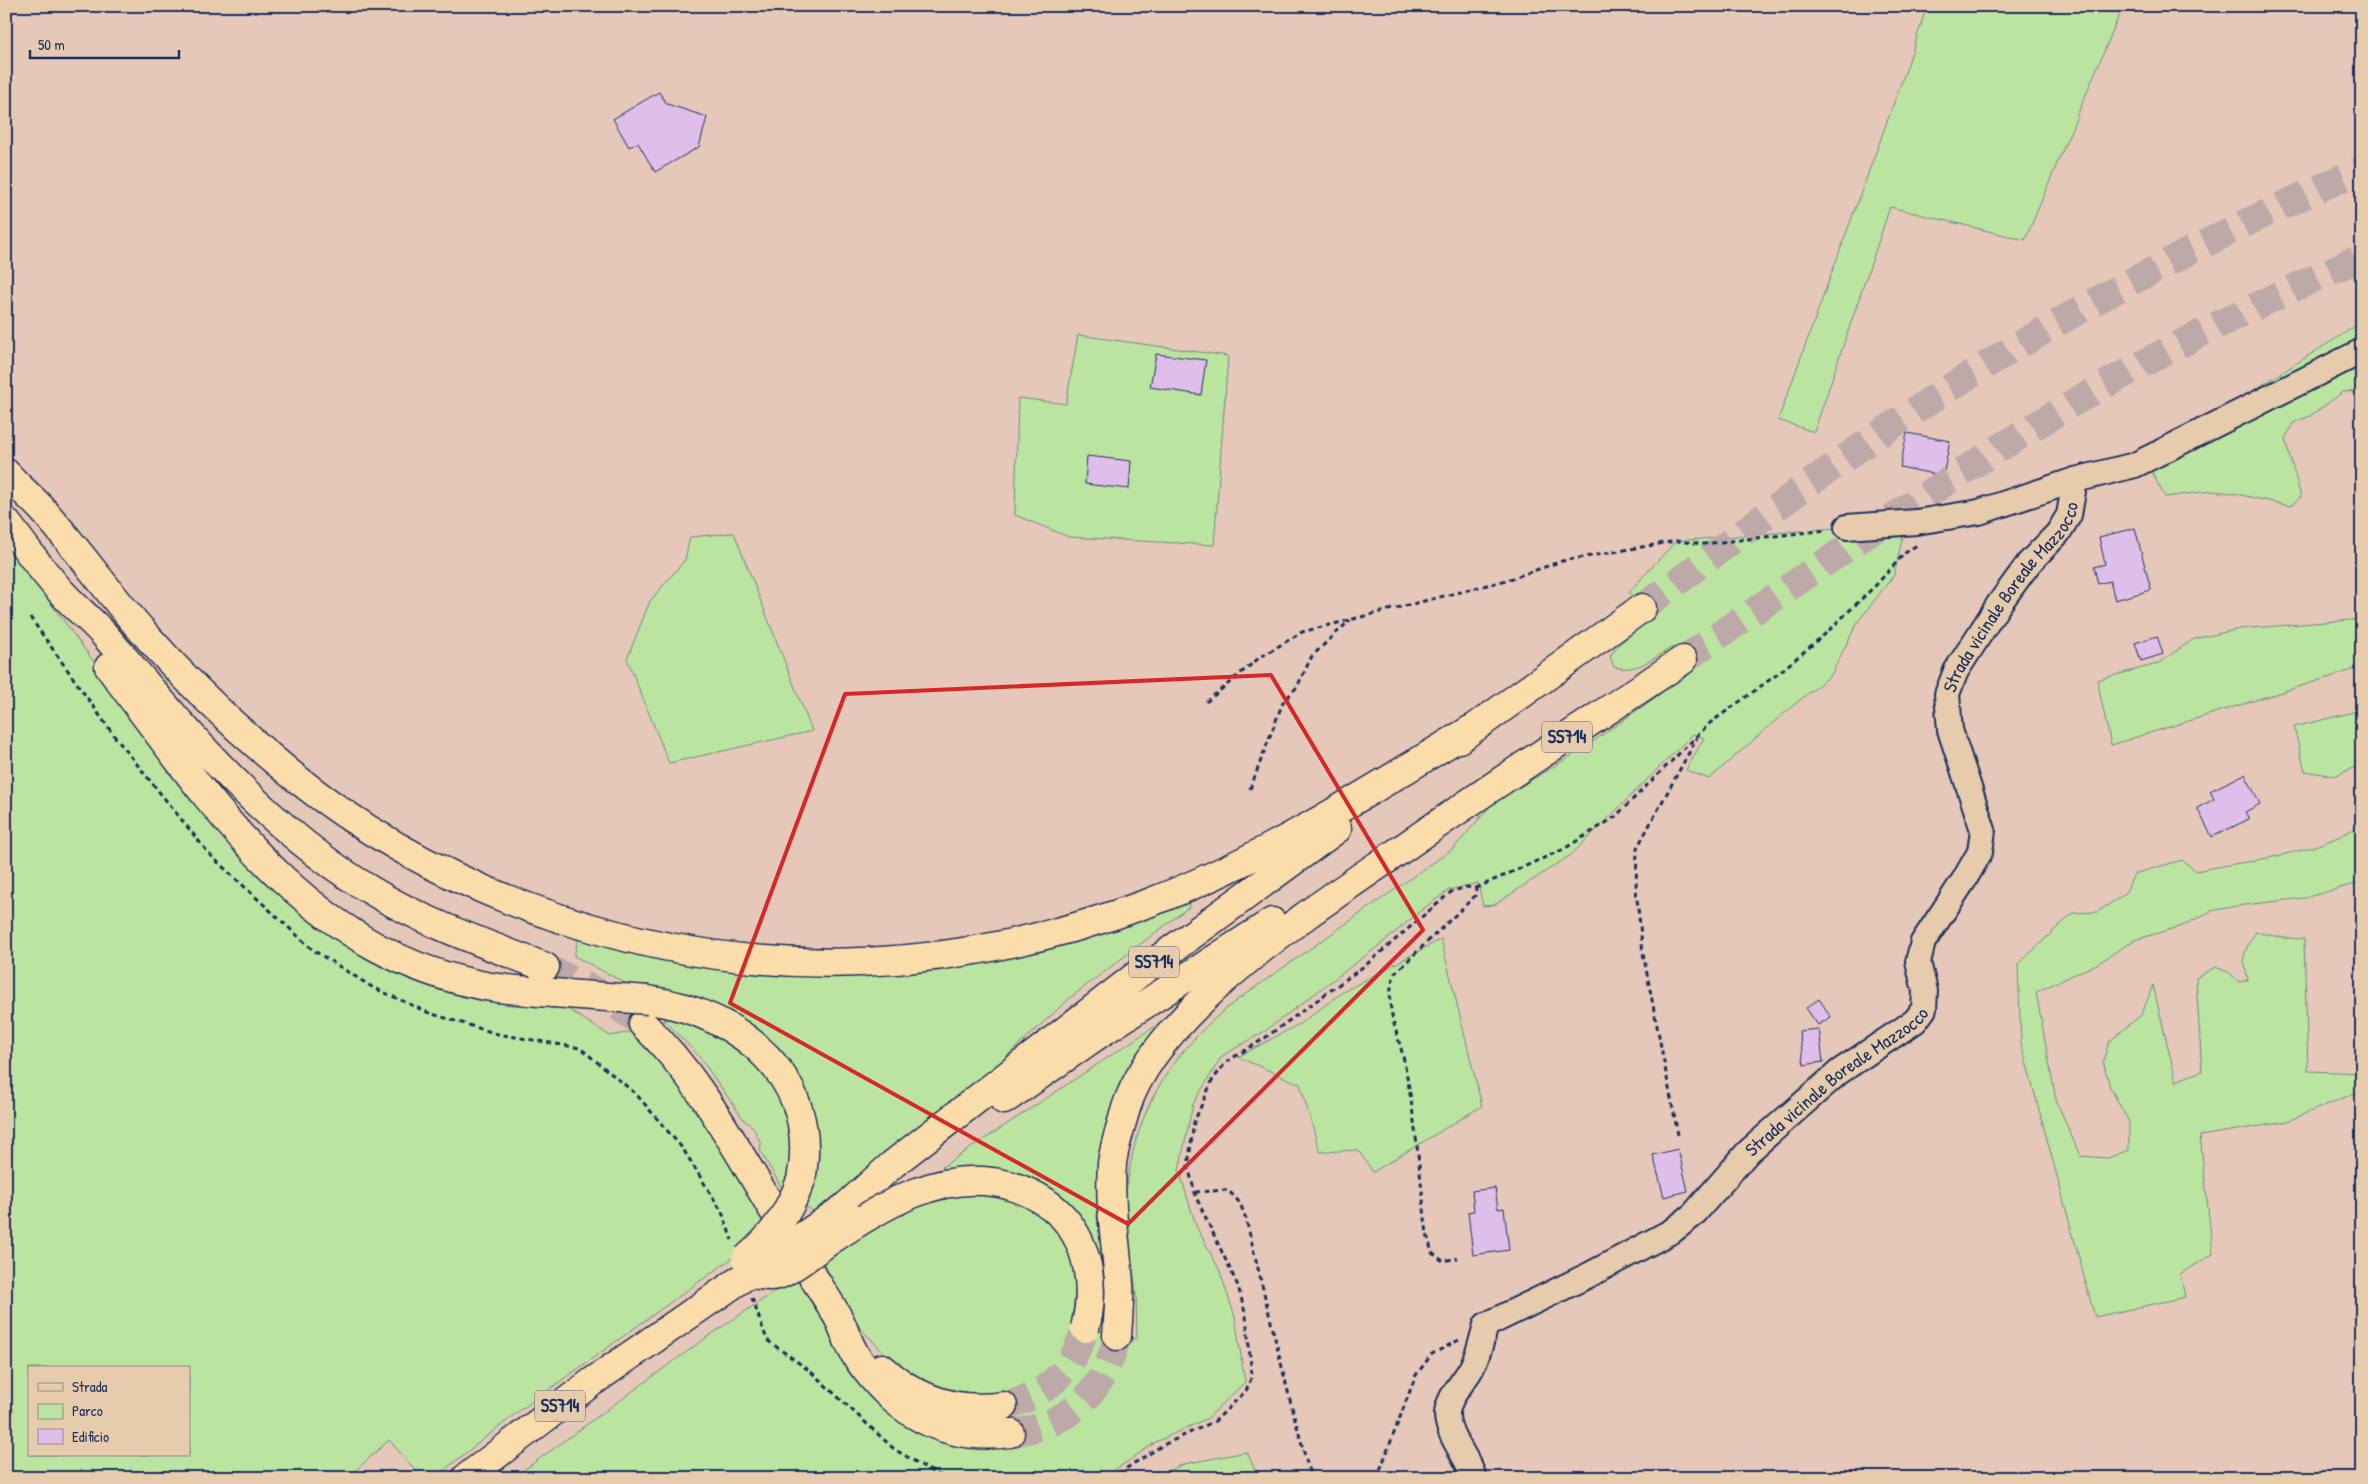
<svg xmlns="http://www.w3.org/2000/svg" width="2368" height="1484" font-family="'Patrick Hand',sans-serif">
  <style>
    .green { fill: #bbe4a0; stroke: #6b8a7f; fill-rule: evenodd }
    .building { fill: #e0beea; stroke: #1b2f5e }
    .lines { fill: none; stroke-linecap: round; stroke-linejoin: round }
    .highway-tunnel { stroke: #bda9a7; stroke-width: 28; stroke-dasharray: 28 14; stroke-linecap: butt }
    .minor-casing { stroke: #1b2f5e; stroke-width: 28 }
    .highway-casing { stroke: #1b2f5e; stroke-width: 31 }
    .path { stroke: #1b2f5e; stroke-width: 3; stroke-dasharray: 5 4; stroke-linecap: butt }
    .minor { stroke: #e6cbad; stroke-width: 24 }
    .highway { stroke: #fbdcab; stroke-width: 28 }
    .highway-bridge-casing { stroke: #1b2f5e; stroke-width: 31; stroke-linecap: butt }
    .highway-bridge { stroke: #fbdcab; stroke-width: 28 }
    .marked { fill: none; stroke: #d62828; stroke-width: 4; stroke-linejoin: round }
    .labels { text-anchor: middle; stroke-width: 5; stroke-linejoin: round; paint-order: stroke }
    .shield { fill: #e6cbad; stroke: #585e76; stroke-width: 1 }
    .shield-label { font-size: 18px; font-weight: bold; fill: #1b2f5e }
    .street-label { font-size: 19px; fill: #1b2f5e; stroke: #e6cbad }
  </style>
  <rect width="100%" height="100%" fill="#e5c8b9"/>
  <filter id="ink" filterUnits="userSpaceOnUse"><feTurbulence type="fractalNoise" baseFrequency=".02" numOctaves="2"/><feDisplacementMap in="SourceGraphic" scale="10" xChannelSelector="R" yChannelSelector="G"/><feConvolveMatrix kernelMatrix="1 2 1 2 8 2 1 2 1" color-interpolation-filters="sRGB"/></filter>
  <g filter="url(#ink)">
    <path class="green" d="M 1927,6 L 2123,6 L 2025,240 L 1890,207 L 1814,432 L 1778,420 L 1907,67 Z
      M 2362,322 L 2362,393 L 2359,391 L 2343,392 L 2310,416 L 2293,423 L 2285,439 L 2301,497 L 2290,506 L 2233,493 L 2211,491 L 2165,497 L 2145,459 Z
      M 1078,335 L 1228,356 L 1214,545 L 1069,537 L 1015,515 L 1018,398 L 1066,404 Z
      M 1898,523 L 1904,531 L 1894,575 L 1857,623 L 1831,675 L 1783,714 L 1709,779 L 1686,770 L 1704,738 L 1693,734 L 1571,855 L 1494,905 L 1483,906 L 1478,883 L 1449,890 L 1424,908 L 1381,944 L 1265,1031 L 1222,1056 L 1193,1104 L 1179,1170 L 1196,1226 L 1219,1269 L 1235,1317 L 1245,1382 L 1208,1418 L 1156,1442 L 1112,1472 L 1080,1478 L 1020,1476 L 1019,1478 L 513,1478 L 703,1340 L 796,1277 L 839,1348 L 914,1429 L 940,1440 L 970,1447 L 985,1447 L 1010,1433 L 1001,1397 L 945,1394 L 900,1369 L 860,1328 L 819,1256 L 933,1195 L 994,1193 L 1032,1207 L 1055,1226 L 1072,1256 L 1077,1280 L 1071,1325 L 1137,1339 C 1136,1324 1137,1309 1136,1294 C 1134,1266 1125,1238 1124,1211 C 1124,1201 1126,1190 1128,1180 C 1137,1105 1177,1046 1237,1000 L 1454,848 L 1492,804 L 1584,748 L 1656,697 L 1689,669 L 1673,647 C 1653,658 1637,673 1614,667 L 1610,656 L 1618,645 L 1650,619 L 1629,592 L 1676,541 Z
      M 734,533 L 812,731 L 669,763 L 627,659 L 650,601 L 685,560 L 690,537 Z
      M 6,543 L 100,670 L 313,918 L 560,1004 L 610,1036 L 630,1032 L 676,1081 L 693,1105 L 766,1226 L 742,1251 L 519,1411 L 434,1478 L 422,1478 L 389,1440 L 347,1478 L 6,1478 ZM 29,1368 L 189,1368 L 189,1455 L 29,1455 Z
      M 2362,619 L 2362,667 L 2111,745 L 2097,680 L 2157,664 L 2194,639 L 2240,629 Z
      M 2362,710 L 2362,764 L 2334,776 L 2305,771 L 2294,727 Z
      M 2362,824 L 2362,882 L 2304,898 L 2236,906 L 2211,911 L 2182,926 L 2134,940 L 2097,964 L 2036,992 L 2056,1100 L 2080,1156 L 2108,1158 L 2129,1150 L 2129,1122 L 2110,1087 L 2103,1061 L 2109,1042 L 2142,1014 L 2153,985 L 2176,1081 L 2202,1071 L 2196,978 L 2215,967 L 2228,972 L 2239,982 L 2248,980 C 2242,957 2242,952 2256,932 L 2284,938 L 2304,939 L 2308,1071 L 2362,1073 L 2362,1090 L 2285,1122 L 2200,1136 L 2213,1254 L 2180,1274 L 2185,1297 L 2095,1317 L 2021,1043 L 2018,964 L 2073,913 L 2097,912 L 2125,894 L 2134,874 L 2182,860 L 2196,871 C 2250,860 2315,855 2362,824 Z
      M 1188,900 L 1189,907 L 1071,997 L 933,1124 L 816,1210 L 812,1211 L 803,1204 L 803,1088 L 637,989 L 574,956 L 579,935 L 783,970 Z
      M 1441,939 L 1482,1106 L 1373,1172 L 1358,1150 L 1320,1152 L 1300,1084 L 1238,1057 L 1301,1023 L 1343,992 Z
      M 663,1019 L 677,1019 L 726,1039 L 761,1066 L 786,1108 L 793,1152 L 784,1192 L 760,1150 L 761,1144 L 753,1127 L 744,1120 L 699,1056 Z
      M 1157,1025 L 1159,1027 L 1098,1170 L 1097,1216 L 1104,1273 L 1105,1308 L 1099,1307 L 1080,1220 L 945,1171 L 942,1167 Z
      M 1247,1452 L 1258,1478 L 1151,1478 L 1184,1464 Z"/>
    <path class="building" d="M 659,92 L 667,104 L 707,117 L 699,147 L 655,172 L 638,143 L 629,147 L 613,119 Z
      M 1156,354 L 1206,360 L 1201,395 L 1150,387 Z
      M 1907,433 L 1950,441 L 1943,476 L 1900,467 Z
      M 1087,456 L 1131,461 L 1129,489 L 1085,484 Z
      M 2135,528 L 2151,590 L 2115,600 L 2110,581 L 2098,584 L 2094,567 L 2105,564 L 2099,537 Z
      M 2157,636 L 2163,654 L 2141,661 L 2135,643 Z
      M 2245,774 L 2260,804 L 2245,812 L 2249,819 L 2212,837 L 2197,808 L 2214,799 L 2210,791 Z
      M 1819,999 L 1831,1017 L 1818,1025 L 1806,1008 Z
      M 1819,1029 L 1823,1062 L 1804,1065 L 1799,1031 Z
      M 1678,1149 L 1688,1191 L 1664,1197 L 1653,1155 Z
      M 1495,1188 L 1498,1209 L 1504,1208 L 1509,1250 L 1473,1255 L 1468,1212 L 1474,1211 L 1472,1191 Z"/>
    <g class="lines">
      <path class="highway-tunnel" d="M 1642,608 C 1714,555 1784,500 1858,449 C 2015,339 2187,247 2362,169
        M 1683,660 C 1797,582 1910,503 2027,431 C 2133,365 2247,308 2362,257
        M 545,967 L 596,991 L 643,1024
        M 1003,1406 C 1046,1396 1073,1371 1085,1328
        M 1010,1433 C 1069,1426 1104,1393 1117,1336"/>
      <g class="minor-casing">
        <g id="minor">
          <path d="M 1847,527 L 1916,522 L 1979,512 L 2075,480"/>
          <path id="s1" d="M 1474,1478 C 1468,1457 1447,1436 1447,1414 C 1448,1397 1463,1383 1471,1369 C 1478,1356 1482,1340 1486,1325 L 1589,1275 L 1672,1231 L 1693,1215 L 1748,1152 L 1839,1072 L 1915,1021 L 1924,1009 L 1925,991 L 1918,962 L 1923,942 L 1964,880 L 1980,852 L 1983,830 L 1950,730 L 1947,694 L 1956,671 L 1999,604 L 2029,563 L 2058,533 L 2069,515 L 2075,480 L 2135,465 L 2362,351"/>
        </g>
      </g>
      <g class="highway-casing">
        <path id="highway" d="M 6,473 C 17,486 31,497 42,509 C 78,549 109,594 145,634 C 190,685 239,732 292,775 C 448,900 661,970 861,962 C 961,958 1058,937 1151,902 C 1265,859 1368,792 1472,729
          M 6,522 C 25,546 43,573 65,596 C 79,611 95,623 108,639 C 187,732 266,828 372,891 C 427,924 486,944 545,967
          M 109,667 C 211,803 305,951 485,986 C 508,990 530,991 553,993
          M 1459,739 L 1642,608
          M 648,1000 C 741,1013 821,1079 801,1180
          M 643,1024 C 699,1077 735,1147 775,1213
          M 1004,1100 L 1096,1036 L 1272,922
          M 844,1208 L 893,1164 L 1137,975 L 1337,829
          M 806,1265 C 817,1284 830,1302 840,1321 C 845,1332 849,1345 856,1356 C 893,1411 943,1442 1010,1433
          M 1117,1336 C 1118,1318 1120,1301 1119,1283 C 1116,1243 1109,1205 1112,1164 C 1114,1146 1121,1126 1126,1108 C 1158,1006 1323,904 1409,844 C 1499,781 1592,721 1683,660
          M 882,1368 C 916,1399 957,1413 1003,1406
          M 466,1478 L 592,1382 L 654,1339"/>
      </g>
      <path class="path" d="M 30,617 L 115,737 L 210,855 L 313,950 L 372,987 L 429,1013 L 498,1034 L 580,1048 L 636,1094 L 683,1149 L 722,1212 L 732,1240
        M 1206,702 L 1259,658 L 1302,632 L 1507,580 L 1562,561 L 1676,541 L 1704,544 L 1827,530
        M 1250,789 L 1283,702 L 1297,687 L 1312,656 L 1350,620
        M 1476,888 L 1564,849 L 1615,817 L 1710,723 L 1775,676 L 1824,635 L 1876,585 L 1905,553 L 1917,545
        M 1678,1135 L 1643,953 L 1636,890 L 1637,848 L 1697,738
        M 1195,1192 L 1228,1190 L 1240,1203 L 1246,1219 L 1291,1404 L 1311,1478
        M 752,1298 L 767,1340 L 810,1371 L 894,1449 L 936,1474 L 948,1478
        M 1111,1478 L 1163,1445 L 1215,1421 L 1246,1391 L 1252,1376 L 1246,1316 L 1238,1286 L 1196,1197 L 1188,1166 L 1194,1122 L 1212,1081 L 1226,1062 L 1265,1038 L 1367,964 L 1451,892 L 1466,887 L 1476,888 L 1475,896 L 1395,973 C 1382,1008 1399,1031 1405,1066 C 1416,1121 1420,1179 1427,1234 L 1432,1253 L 1443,1261 L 1458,1258
        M 1377,1478 L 1416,1375 L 1432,1354 L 1459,1340"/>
      <use href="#minor" class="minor"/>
      <use href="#highway" class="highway"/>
      <g class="highway-bridge-casing">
        <path id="highway-bridge" d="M 553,993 L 648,1000
          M 746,1259 C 774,1235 788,1214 801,1180
          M 748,1274 C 756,1274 770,1278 778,1275 C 789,1272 820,1247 832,1239 C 884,1205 942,1168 1008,1185 C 1029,1191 1048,1201 1063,1217 C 1090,1247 1095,1291 1085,1328
          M 654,1339 L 844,1208"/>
      </g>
      <use href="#highway-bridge" class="highway-bridge"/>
    </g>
  </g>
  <path class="marked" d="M 1271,675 L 1423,930 L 1128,1224 L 730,1003 L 845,694 Z"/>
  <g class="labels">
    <g class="shield">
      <rect x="1542" y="721.5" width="50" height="31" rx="4"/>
      <rect x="1129" y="946.5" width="50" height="31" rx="4"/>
      <rect x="535" y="1390.5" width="50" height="31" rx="4"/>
    </g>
    <g class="shield-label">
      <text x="1567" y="743">SS714</text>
      <text x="1154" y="968">SS714</text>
      <text x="560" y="1412">SS714</text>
    </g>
    <g class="street-label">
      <text dy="7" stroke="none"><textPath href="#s1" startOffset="1170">Strada vicinale Boreale Mazzocco</textPath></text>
      <text dy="7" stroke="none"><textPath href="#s1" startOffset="600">Strada vicinale Boreale Mazzocco</textPath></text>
    </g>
  </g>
  <rect width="2368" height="1484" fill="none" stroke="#e6cbad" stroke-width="25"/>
  <rect x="12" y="12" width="2343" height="1459" fill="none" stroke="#1b2f5e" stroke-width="2" filter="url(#ink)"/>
  <rect x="28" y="1366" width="162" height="90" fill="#e6cbad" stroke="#958d8d"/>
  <rect x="38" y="1383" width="25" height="8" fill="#e6cbad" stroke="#958d8d"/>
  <text x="72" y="1392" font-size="15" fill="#1b2f5e">Strada</text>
  <rect x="38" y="1404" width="25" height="15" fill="#bbe4a0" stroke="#958d8d"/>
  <text x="72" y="1416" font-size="15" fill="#1b2f5e">Parco</text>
  <rect x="38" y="1429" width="25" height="15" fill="#e0beea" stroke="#958d8d"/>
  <text x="72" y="1442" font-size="15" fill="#1b2f5e">Edificio</text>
  <path d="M30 50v8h149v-8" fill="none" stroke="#1b2f5e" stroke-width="2.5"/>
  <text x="38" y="50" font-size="15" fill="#1b2f5e" stroke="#e6cbad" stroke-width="4" paint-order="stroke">50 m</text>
</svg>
